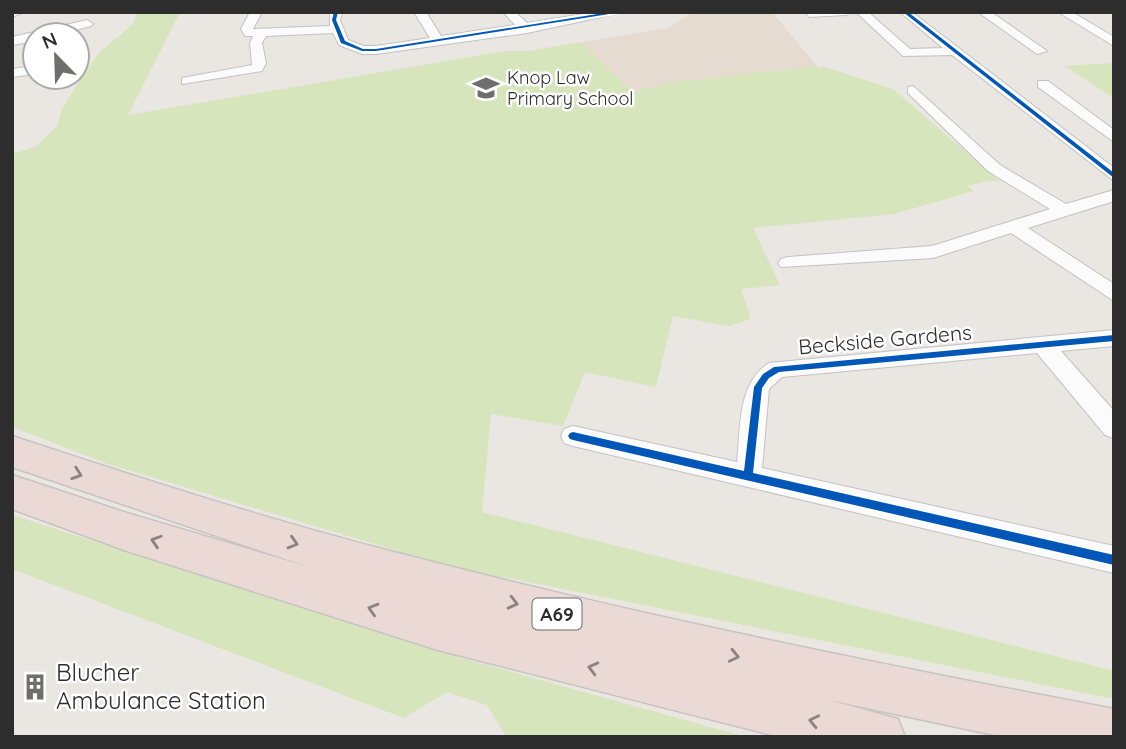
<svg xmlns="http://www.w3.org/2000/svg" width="1126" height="749" font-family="Quicksand,sans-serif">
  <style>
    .education { fill: #e5dbd1 }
    .green { fill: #d6e5bb }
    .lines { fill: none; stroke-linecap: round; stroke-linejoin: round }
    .minor-casing { stroke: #c2c2c2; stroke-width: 2 }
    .highway-casing { stroke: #c6c4c3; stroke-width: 3 }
    .minor { fill: #fcfbfb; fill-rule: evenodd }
    .highway { fill: #ead9d4; fill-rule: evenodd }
    .cycleway-casing { stroke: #fff; stroke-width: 4 }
    .cycleway { fill: #0057b8; fill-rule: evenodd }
    .oneway { stroke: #8c8380 }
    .labels { text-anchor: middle; stroke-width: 5; stroke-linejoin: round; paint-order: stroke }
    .far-poi-label { font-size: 18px; fill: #2d2d2d; stroke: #fff; text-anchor: start }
    .shield { fill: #fff; stroke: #6c6c6c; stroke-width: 2 }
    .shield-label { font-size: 19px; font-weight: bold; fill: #2d2d2d }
    .street-label { font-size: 21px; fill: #2d2d2d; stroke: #fff }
    .near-poi-label { font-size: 24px; fill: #2d2d2d; stroke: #fff; text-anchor: start }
  </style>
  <rect width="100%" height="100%" fill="#eae6e2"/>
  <path class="education" d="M 694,12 L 772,12 L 817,66 L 668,83 L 633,92 L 506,51 L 529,51 L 668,28 Z"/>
  <path class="green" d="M 137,12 L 180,12 L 128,115 L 506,51 L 529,51 L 581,42 L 633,92 L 668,83 L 817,66 L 823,69 L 822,66 L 893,89 L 1002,183 L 991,180 L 967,186 L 974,191 L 894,214 L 753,228 L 780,285 L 741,289 L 751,319 L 729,326 L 673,316 L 656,387 L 585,372 L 563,426 L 491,414 L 482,512 L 1114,671 L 1114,699 L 448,566 L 108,464 L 12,427 L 12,154 L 35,147 L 57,126 L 62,109 L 82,76 L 100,52 L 133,24 Z
    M 1114,63 L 1112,97 L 1065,66 Z
    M 12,515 L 454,656 L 746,737 L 506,737 L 487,705 L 447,692 L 404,718 L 12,569 Z"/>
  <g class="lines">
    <g class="minor-casing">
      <path id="minor" d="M 12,12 L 24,12 L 12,17 Z
        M 250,12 L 262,12 L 253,29 L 330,26 L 330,12 L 342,12 L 340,20 L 348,40 L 364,46 L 376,46 L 430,38 L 414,12 L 426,12 L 441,36 L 515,25 L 503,12 L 515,12 L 527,23 L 596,12 L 625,12 L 527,33 L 376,54 L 362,54 L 339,45 L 333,33 L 266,36 L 262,43 L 266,63 L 262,71 L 182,84 L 182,78 L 252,65 L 250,43 L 253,36 L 245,36 L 241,29 Z
        M 805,12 L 851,12 L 846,15 L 809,17 Z
        M 856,12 L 868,12 L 910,49 L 943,48 L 900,12 L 912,12 L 1114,168 L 1114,181 L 952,55 L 903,56 Z
        M 978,12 L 991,12 L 1047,51 L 1037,54 Z
        M 1058,12 L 1072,12 L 1114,37 L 1114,46 Z
        M 87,20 L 93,24 L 91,26 L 57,35 L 35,35 L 35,41 L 12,45 L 12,37 Z
        M 35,66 L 35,74 L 12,77 L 12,69 Z
        M 1038,81 L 1048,81 L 1114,130 L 1114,142 L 1038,87 Z
        M 913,86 L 1000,165 L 1066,204 L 1114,190 L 1114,201 L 1028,228 L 1114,284 L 1114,301 L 1011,233 L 933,258 L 781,267 L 778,263 L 781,259 L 788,257 L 932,246 L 1050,209 L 988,171 L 908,93 L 908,87 Z
        M 1114,330 L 1114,346 L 1061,351 L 1114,411 L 1114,438 L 1105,435 L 1037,353 L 782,377 L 769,389 L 762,468 L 1114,546 L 1114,573 L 573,446 L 564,443 L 561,436 L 564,429 L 573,426 L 737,462 C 741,428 737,383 769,363 Z"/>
    </g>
    <g class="highway-casing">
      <path id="highway" d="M 12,436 C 139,478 266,519 394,552 C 632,614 873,663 1114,709 L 1114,737 L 1004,737 L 829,700 L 898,719 L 905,737 L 780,737 L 438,650 L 127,551 L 12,509 L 12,475 L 127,513 L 312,568 L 12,467 Z"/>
    </g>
    <use href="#minor" class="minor"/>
    <use href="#highway" class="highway"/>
    <g class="cycleway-casing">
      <path id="cycleway" d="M 334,12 L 338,12 L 336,20 L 345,41 L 363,49 L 376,49 L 610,12 L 622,12 L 376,51 L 362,51 L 341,43 L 332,20 Z
        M 903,12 L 908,12 L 1114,173 L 1114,178 Z
        M 1114,335 L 1114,341 L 779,372 L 769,378 L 762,388 L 753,473 L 1114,555 L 1114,565 L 573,440 L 570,439 L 568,436 L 570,433 L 573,432 L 744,471 L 754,387 L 763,374 L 774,367 Z"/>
    </g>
    <use href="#cycleway" class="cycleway"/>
  </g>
  <defs><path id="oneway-chevron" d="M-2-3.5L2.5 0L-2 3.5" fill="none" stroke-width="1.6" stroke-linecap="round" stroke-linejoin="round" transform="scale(1.75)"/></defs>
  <g class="oneway">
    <use href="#oneway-chevron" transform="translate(77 474) rotate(19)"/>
    <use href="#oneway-chevron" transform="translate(156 541) rotate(-162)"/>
    <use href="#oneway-chevron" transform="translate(293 543) rotate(17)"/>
    <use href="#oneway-chevron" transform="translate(513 603) rotate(14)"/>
    <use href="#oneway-chevron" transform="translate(373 609) rotate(-163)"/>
    <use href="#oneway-chevron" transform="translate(734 656) rotate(13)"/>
    <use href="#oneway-chevron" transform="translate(593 668) rotate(-166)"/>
    <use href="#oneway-chevron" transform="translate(814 721) rotate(-167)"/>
  </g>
  <defs>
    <g id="school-bare" transform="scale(2.1)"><path d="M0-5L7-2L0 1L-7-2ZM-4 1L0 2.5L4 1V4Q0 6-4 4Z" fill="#6f6e6c" stroke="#fff" stroke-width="2.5" paint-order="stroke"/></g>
    <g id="building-bare" transform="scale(2.1)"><path d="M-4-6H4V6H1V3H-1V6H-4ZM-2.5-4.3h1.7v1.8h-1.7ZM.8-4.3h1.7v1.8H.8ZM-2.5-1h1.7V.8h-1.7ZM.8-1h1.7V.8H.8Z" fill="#6f6e6c" stroke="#fff" stroke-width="2.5" paint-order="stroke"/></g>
  </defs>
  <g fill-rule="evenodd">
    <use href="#school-bare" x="486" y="88"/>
    <use href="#building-bare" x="35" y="687"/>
  </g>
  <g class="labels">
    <g class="far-poi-label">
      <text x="507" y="84">Knop Law<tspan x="507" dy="21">Primary School</tspan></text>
    </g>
    <rect class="shield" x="532.5" y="598.5" width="49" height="31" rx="5"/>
    <g class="shield-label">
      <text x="557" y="621">A69</text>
    </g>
    <g class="street-label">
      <text transform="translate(885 340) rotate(-5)" y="7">Beckside Gardens</text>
    </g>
    <g class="near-poi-label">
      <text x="56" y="681">Blucher<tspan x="56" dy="28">Ambulance Station</tspan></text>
    </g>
  </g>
  <rect width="1126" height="749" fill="none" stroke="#2d2d2d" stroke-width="28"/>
  <g transform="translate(56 56) rotate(337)"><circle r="33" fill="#ffffff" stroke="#ababab" stroke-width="2"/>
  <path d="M0-5L12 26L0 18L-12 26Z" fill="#6f6e6c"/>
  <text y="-10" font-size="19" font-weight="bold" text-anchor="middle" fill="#2d2d2d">N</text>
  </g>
</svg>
